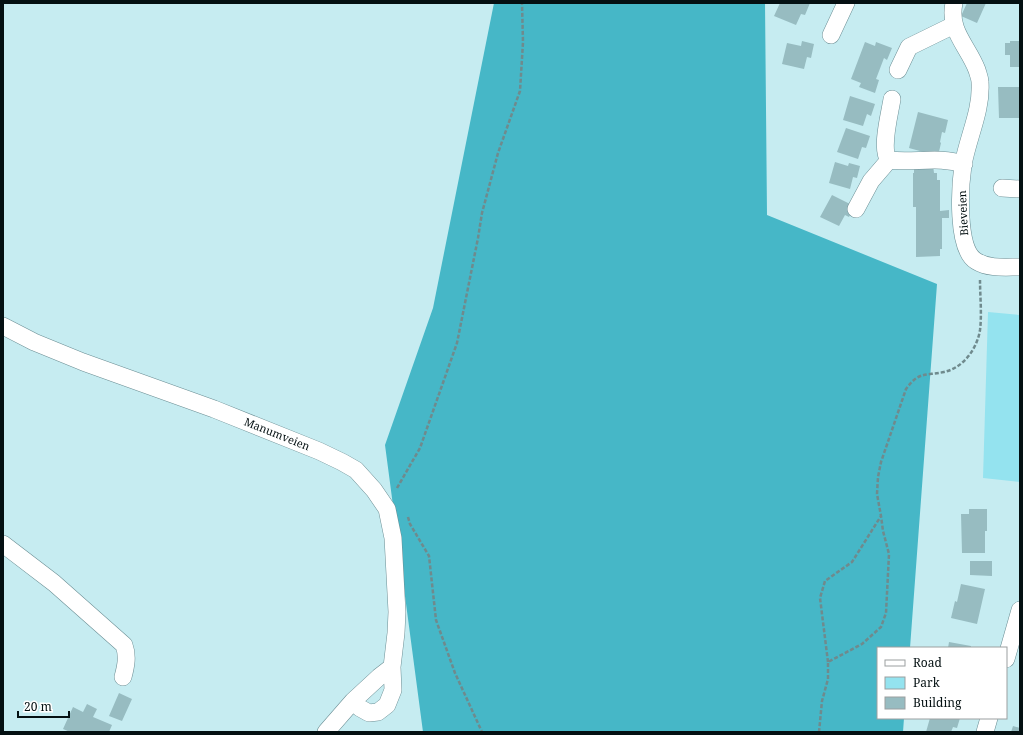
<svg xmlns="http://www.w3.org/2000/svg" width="1023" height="735" font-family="'Noto Serif',serif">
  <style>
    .green { fill: #94e3ef }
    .forest { fill: #46b7c7 }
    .building { fill: #97bcc1 }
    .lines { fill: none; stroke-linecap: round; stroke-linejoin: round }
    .minor-casing { stroke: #6b8e94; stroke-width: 18 }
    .path { stroke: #6f8a8d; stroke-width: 2.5; stroke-dasharray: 4 2; stroke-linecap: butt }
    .minor { stroke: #fff; stroke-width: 17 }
    .labels { text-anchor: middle; stroke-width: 3; stroke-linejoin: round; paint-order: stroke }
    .street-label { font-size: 11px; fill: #041012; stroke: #fff }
  </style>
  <rect width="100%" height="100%" fill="#c6ecf1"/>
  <path class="green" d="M 988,312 L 1020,315 L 1020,482 L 983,478 Z"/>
  <path class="forest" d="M 494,3 L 765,3 L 767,215 L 937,284 L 910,648 L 878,648 L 878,718 L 904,718 L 903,732 L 423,732 L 385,445 L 433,308 Z"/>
  <path class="building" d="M 780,3 L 810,3 L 805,15 L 801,14 L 796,25 L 774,16 Z
    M 967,3 L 986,3 L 977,23 L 961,16 Z
    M 802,41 L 814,44 L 811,58 L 807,57 L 804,69 L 782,64 L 787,43 L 801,46 Z
    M 1010,41 L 1020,41 L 1020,67 L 1010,67 L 1010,55 L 1005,55 L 1005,43 L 1010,43 Z
    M 865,42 L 875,46 L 876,42 L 892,48 L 887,60 L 884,58 L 876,79 L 879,80 L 875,93 L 859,87 L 861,83 L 851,79 Z
    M 998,87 L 1020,87 L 1020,118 L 999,118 Z
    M 850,96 L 875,104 L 871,116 L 867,114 L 863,126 L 843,120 Z
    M 918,112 L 948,120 L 945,133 L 942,132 L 940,142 L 941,143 L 938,156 L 909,148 Z
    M 846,128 L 870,136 L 866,148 L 862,147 L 858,159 L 837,152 Z
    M 835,162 L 848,166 L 849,163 L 860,166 L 857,178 L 853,177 L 850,189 L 829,183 Z
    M 914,165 L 933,165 L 934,173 L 937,173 L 937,180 L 940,180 L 940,211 L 949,210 L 949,218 L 942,218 L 942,249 L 940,249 L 940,256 L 916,257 L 916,207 L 913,207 L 913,173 L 914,173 Z
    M 832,195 L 854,206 L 849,217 L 845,215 L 839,226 L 820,217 Z
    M 969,509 L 987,509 L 987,531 L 985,531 L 985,553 L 962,553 L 961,514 L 969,514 Z
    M 970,561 L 992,561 L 992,576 L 970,575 Z
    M 961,584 L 985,589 L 977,624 L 951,618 L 955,601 L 957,602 Z
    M 949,642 L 971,646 L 971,648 L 948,648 Z
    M 119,693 L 132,699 L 122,721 L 109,716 Z
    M 87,704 L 97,709 L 93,717 L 112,725 L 109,732 L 70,732 L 63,729 L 73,707 L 83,712 Z
    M 930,718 L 960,718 L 957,728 L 953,727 L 951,732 L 926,732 Z
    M 1013,726 L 1020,728 L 1020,732 L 1011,732 Z"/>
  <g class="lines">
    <g class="minor-casing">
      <path id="minor" d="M 954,3 C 948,31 968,46 977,70 C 978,74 980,78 980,82 C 982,110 968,137 963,165 C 960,186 956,249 976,261 C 989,269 1005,267 1020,267
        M 831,35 L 846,3
        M 898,70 L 909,47 L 954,25
        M 889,160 C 914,163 939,156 964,164
        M 1002,188 L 1020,189
        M 856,209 L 871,181 L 889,160 C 880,149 890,113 892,99
        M 3,326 L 34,342 L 83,362 L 214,409 L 319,451 L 342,462 L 356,470 L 374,490 L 387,509 L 393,538 L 397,612 L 396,633 L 392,667 L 393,690 L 387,705 L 378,712 L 369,713 L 360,708 L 353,701 L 379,677 L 392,667
        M 3,544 L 54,583 L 124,645 C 128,656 126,666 123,677
        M 1006,659 L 1020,610
        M 326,732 L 353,701
        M 985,732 L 989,718"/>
    </g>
    <path class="path" d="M 397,488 L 420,448 L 457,343 L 478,238 L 482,213 L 498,153 L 520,91 L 523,42 L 522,3
      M 408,517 L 410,524 L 429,556 L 436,620 L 455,673 L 482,732
      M 828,662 L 820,598 L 825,581 L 852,562 L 881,516
      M 819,732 L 822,701 L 828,679 L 828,662 L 862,644 L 881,627 L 886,613 L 889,554 L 883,531 L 881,516 L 877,494 L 878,477 L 881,462 L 906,389 C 919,371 925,376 944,372 C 963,368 977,349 980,330 C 982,314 980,296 980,280"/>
    <use href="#minor" class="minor"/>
  </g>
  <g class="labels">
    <g class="street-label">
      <text transform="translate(963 213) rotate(-93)" y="4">Bieveien</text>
      <text transform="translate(277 434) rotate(22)" y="4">Manumveien</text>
    </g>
  </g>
  <rect width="1023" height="735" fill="none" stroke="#041012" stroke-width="8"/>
  <rect x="877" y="647" width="130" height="72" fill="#ffffff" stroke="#9b9fa0"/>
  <rect x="885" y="660" width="20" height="6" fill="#ffffff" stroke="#9b9fa0"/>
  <text x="913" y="667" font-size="12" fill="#041012">Road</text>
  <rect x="885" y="677" width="20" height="12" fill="#94e3ef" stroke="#9b9fa0"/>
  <text x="913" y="687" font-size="12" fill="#041012">Park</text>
  <rect x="885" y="697" width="20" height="12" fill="#97bcc1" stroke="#9b9fa0"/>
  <text x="913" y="707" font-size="12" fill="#041012">Building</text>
  <path d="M18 711v6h51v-6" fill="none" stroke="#041012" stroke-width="2"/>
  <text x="24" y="711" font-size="12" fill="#041012" stroke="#ffffff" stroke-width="3" paint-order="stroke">20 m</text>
</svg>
